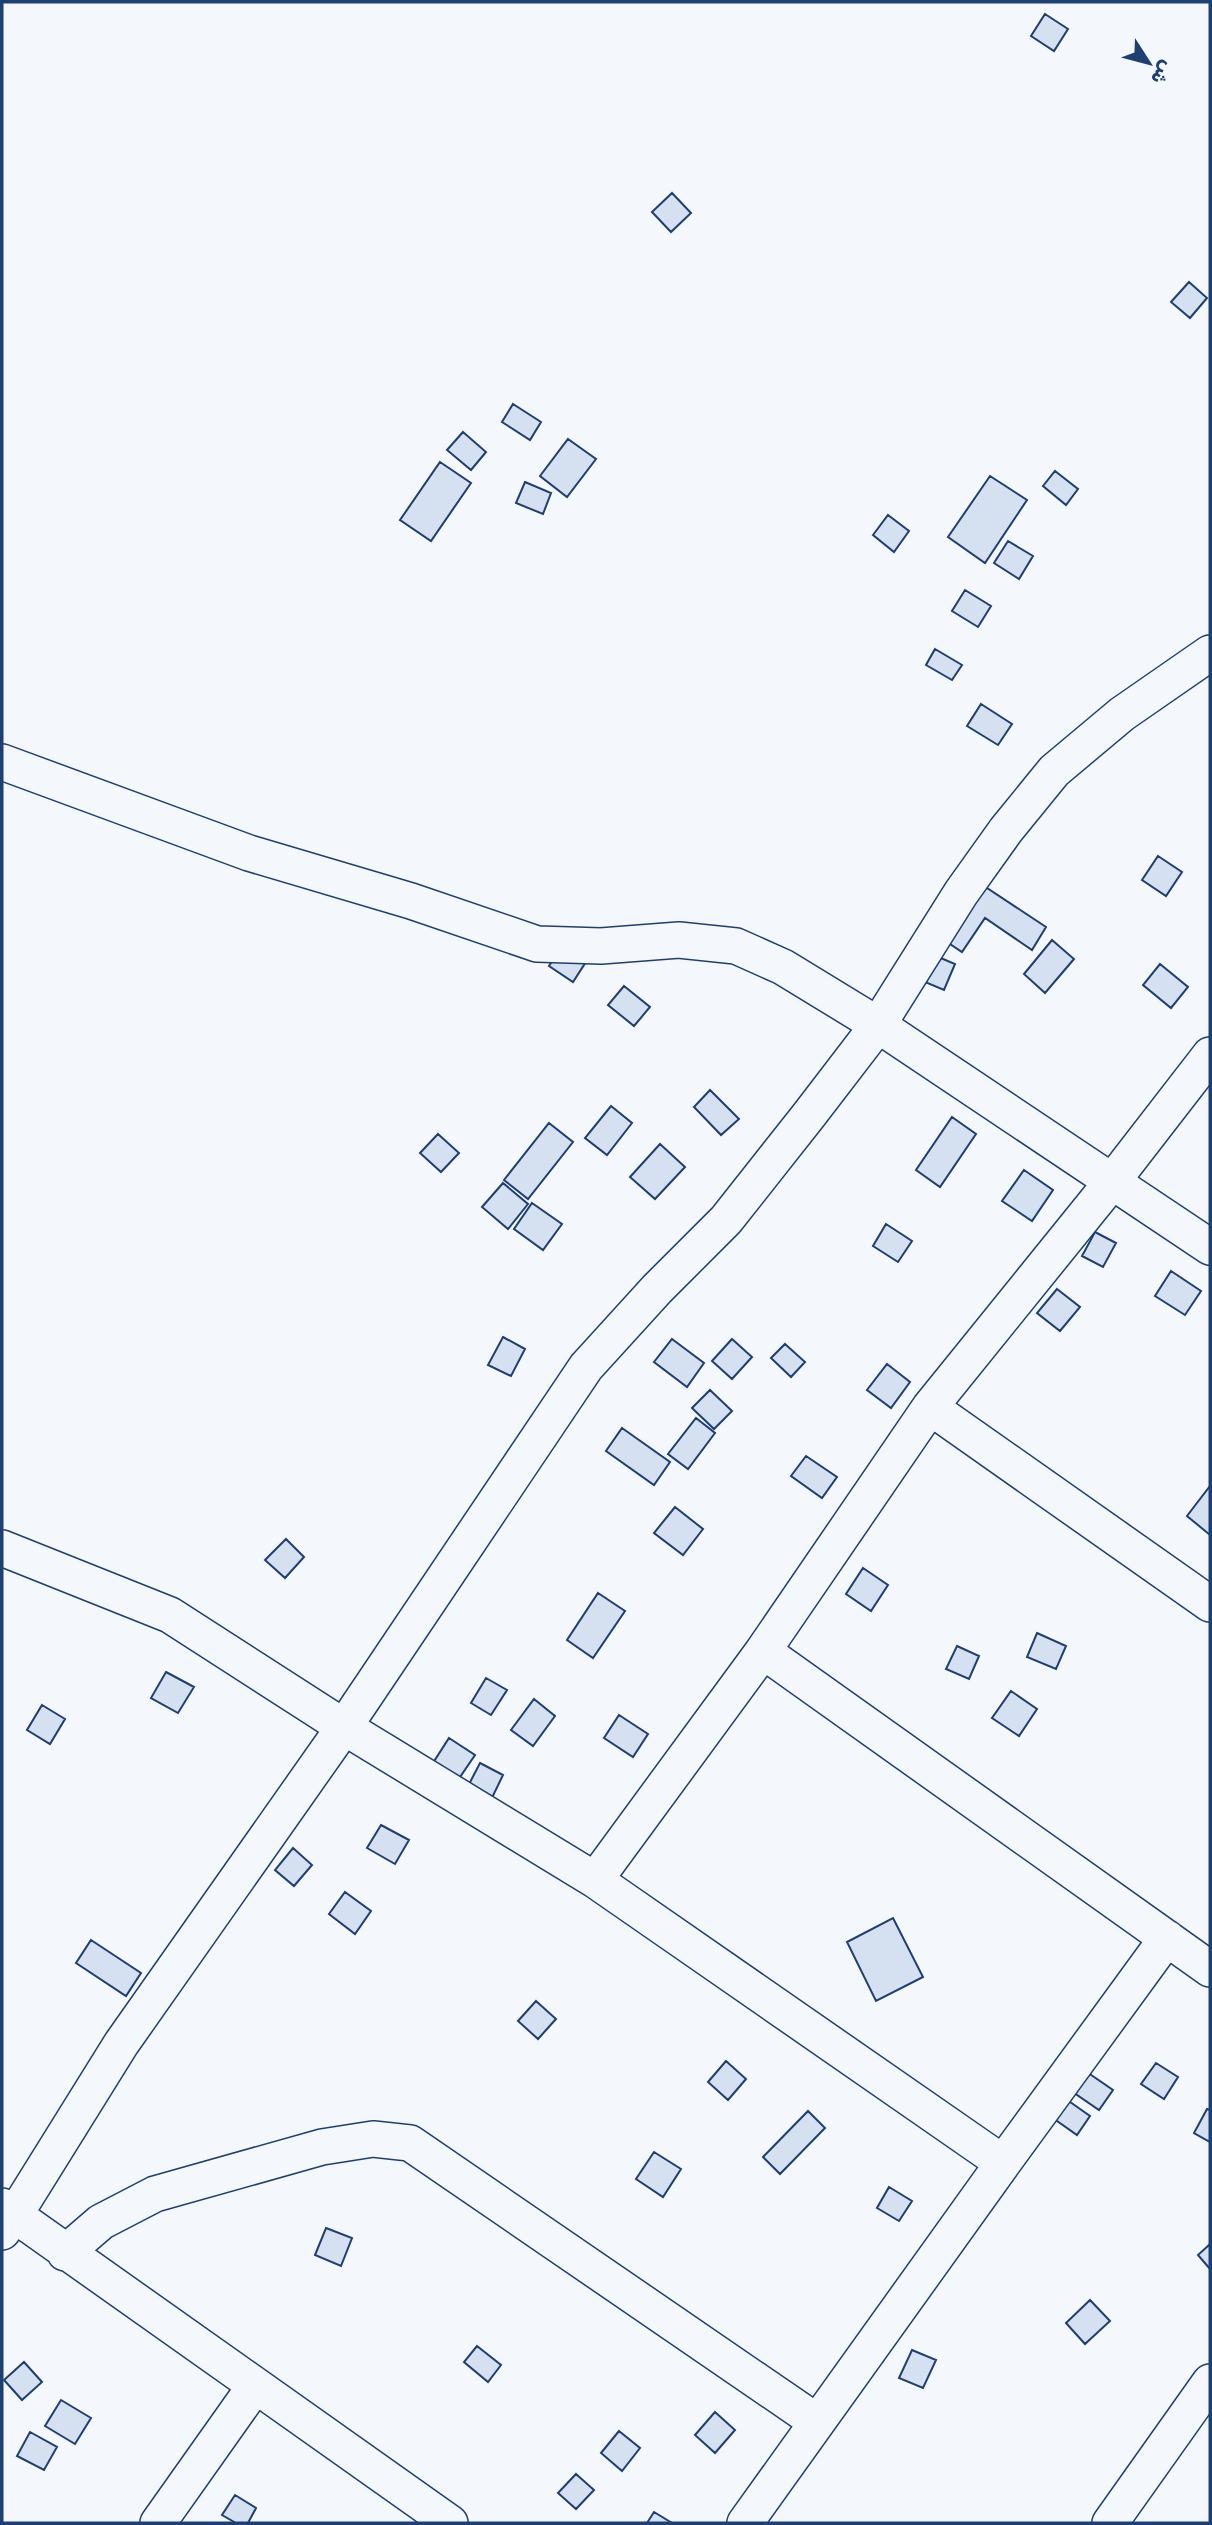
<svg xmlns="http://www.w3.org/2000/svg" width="1212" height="2525" font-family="Rubik,Vazirmatn,sans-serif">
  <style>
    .building { fill: #d5e0f0; stroke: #1d3f73; stroke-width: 2 }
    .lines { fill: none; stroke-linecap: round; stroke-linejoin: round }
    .minor-casing { stroke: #1d3f73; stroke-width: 38 }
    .minor { stroke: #f4f7fb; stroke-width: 35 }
  </style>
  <rect width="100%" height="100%" fill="#f4f7fb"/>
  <path class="building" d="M 1045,14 L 1068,29 L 1054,51 L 1031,36 Z
    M 672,193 L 691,213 L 671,232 L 652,212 Z
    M 1189,282 L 1207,298 L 1190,318 L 1171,302 Z
    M 513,404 L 541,422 L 530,440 L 502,422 Z
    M 463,432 L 486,452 L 471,470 L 447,450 Z
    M 568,439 L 596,459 L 567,497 L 540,476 Z
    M 440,462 L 471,483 L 431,541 L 400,520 Z
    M 1055,471 L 1078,489 L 1066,505 L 1043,486 Z
    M 990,476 L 1027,500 L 985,563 L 948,537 Z
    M 525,482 L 551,493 L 543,514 L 516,503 Z
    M 888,515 L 909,531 L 894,552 L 873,535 Z
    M 1008,541 L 1033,556 L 1019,579 L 994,563 Z
    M 965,590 L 991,606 L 978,627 L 952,611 Z
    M 935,649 L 962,665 L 952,680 L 926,665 Z
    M 981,704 L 1012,724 L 998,745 L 967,726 Z
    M 1158,856 L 1182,872 L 1166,896 L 1142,880 Z
    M 975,880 L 1046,927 L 1032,950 L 985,918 L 962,952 L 938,936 Z
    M 566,939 L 591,954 L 573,982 L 549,966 Z
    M 1052,940 L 1074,959 L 1045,993 L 1024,974 Z
    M 924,951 L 955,964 L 944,990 L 913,977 Z
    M 1160,964 L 1188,987 L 1171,1008 L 1143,985 Z
    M 624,986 L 650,1007 L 634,1026 L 608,1005 Z
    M 710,1090 L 739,1119 L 721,1135 L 694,1107 Z
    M 611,1106 L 632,1123 L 607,1155 L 585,1138 Z
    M 952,1117 L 976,1134 L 940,1187 L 916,1170 Z
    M 549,1123 L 573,1142 L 528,1199 L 504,1180 Z
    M 438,1134 L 459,1153 L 441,1172 L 420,1153 Z
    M 660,1144 L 685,1167 L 655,1199 L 630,1177 Z
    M 1024,1170 L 1053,1190 L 1032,1221 L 1002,1201 Z
    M 503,1183 L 528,1204 L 508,1229 L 482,1207 Z
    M 532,1203 L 562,1224 L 543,1250 L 514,1229 Z
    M 886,1224 L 912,1241 L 898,1262 L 873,1246 Z
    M 1095,1232 L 1116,1243 L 1103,1267 L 1082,1256 Z
    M 1171,1271 L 1201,1291 L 1185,1315 L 1155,1296 Z
    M 1057,1289 L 1080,1307 L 1060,1331 L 1037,1313 Z
    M 503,1337 L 525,1349 L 511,1376 L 488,1365 Z
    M 672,1339 L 704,1363 L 687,1387 L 654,1362 Z
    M 732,1339 L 752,1357 L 732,1379 L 712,1361 Z
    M 785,1344 L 805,1362 L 791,1377 L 771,1358 Z
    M 887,1364 L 910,1382 L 891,1408 L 867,1390 Z
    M 710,1390 L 732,1411 L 714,1429 L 692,1408 Z
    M 696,1418 L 715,1433 L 688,1469 L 668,1454 Z
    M 622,1428 L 670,1462 L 654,1485 L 606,1451 Z
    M 806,1456 L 837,1477 L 822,1498 L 791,1476 Z
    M 1210,1486 L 1210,1535 L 1187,1516 Z
    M 675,1507 L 703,1529 L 683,1555 L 654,1533 Z
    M 286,1539 L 304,1557 L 285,1578 L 265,1560 Z
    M 863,1568 L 888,1585 L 871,1611 L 846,1594 Z
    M 598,1593 L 625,1611 L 593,1658 L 567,1640 Z
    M 1037,1633 L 1066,1646 L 1056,1669 L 1027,1657 Z
    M 957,1646 L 979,1656 L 969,1679 L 946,1669 Z
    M 166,1672 L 194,1687 L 178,1713 L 151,1698 Z
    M 486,1678 L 507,1690 L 491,1715 L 471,1703 Z
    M 1011,1691 L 1037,1709 L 1019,1736 L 992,1718 Z
    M 534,1699 L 555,1716 L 533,1746 L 511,1730 Z
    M 42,1705 L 65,1719 L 50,1744 L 27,1730 Z
    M 619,1715 L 648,1734 L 633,1757 L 604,1738 Z
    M 449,1738 L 475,1755 L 456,1783 L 431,1766 Z
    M 480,1763 L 503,1775 L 490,1802 L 466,1790 Z
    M 381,1825 L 409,1840 L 395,1864 L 367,1848 Z
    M 293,1848 L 312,1865 L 294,1886 L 275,1870 Z
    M 345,1892 L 371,1911 L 355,1934 L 329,1914 Z
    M 893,1918 L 923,1977 L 876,2001 L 847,1942 Z
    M 91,1940 L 141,1973 L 126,1996 L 76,1963 Z
    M 536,2001 L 556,2019 L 538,2039 L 518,2021 Z
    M 726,2061 L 746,2079 L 728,2100 L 708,2082 Z
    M 1156,2063 L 1178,2077 L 1164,2099 L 1141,2084 Z
    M 1081,2068 L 1113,2090 L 1099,2110 L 1067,2088 Z
    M 1063,2097 L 1090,2116 L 1077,2135 L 1050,2116 Z
    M 1207,2109 L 1210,2110 L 1210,2142 L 1194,2133 Z
    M 808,2111 L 825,2128 L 780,2174 L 763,2157 Z
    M 654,2152 L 681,2169 L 663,2197 L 636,2179 Z
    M 889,2187 L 912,2201 L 899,2221 L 877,2208 Z
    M 326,2228 L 352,2238 L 341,2266 L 315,2255 Z
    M 1210,2244 L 1210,2269 L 1198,2255 Z
    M 1090,2300 L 1110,2321 L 1085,2344 L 1066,2323 Z
    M 477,2346 L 501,2365 L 488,2382 L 464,2362 Z
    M 912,2350 L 936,2360 L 923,2388 L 899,2378 Z
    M 24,2362 L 42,2382 L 22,2400 L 4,2380 Z
    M 61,2400 L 91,2418 L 75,2444 L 45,2426 Z
    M 715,2412 L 735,2430 L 715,2453 L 695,2435 Z
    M 619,2431 L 640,2448 L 622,2471 L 601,2453 Z
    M 30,2432 L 57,2447 L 44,2470 L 17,2456 Z
    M 576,2474 L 594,2490 L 576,2509 L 558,2493 Z
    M 235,2495 L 256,2508 L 248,2523 L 236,2523 L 222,2515 Z
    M 654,2512 L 672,2523 L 647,2523 Z"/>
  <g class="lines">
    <g class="minor-casing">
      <path id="minor" d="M 2,762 L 249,853 L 411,901 L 537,944 L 601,946 L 679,940 L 736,946 L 783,967 L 878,1025 L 1210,1247
        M 930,1407 L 1210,1604
        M 2,1548 L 170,1615 L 344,1727 L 595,1880 L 1003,2163
        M 763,1651 L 1210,1969
        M 595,1880 L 763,1651 L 930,1407 L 1111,1183 L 1210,1055
        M 2,2206 L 450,2523
        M 2,2232 L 14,2216 L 121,2044 L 344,1727 L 586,1367 L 657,1289 L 726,1220 L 809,1115 L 878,1025 L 961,893 L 1006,830 L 1054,771 L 1122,714 L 1210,653
        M 65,2253 L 101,2222 L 155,2194 L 322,2147 L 373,2139 L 410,2143 L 817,2422
        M 158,2523 L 255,2386
        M 745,2523 L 1003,2163 L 1167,1938
        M 1110,2523 L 1210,2382"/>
    </g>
    <use href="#minor" class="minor"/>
  </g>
  <rect width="1212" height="2525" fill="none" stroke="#1d3f73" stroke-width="7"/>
  <g transform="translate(1149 63) rotate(126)" stroke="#f4f7fb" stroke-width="5" paint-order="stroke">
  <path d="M0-5L12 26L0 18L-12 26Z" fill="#1d3f73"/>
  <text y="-10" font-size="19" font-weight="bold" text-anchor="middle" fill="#1d3f73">ش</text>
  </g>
</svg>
